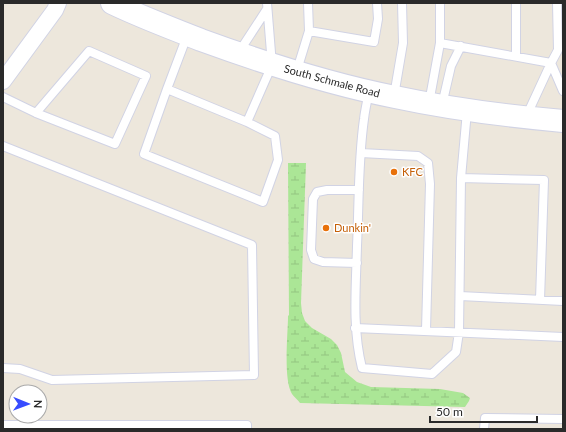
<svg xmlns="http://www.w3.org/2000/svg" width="566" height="432" font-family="Lato,sans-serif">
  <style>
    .wetland { fill: url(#wetland-marsh) }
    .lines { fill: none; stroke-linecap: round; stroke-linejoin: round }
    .lane-casing { stroke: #d1d3e4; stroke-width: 10 }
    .street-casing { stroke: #d1d3e4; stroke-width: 18 }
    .secondary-casing { stroke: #d1d3e4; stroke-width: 24 }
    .lane { stroke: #fff; stroke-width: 8 }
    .street { stroke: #fff; stroke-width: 16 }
    .secondary { stroke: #fff; stroke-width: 22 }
    .food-dot { fill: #e8710a; stroke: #fff; stroke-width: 1.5 }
    .labels { text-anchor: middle; stroke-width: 3; stroke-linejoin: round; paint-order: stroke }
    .street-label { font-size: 11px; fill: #2a2a2a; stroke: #fff }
    .food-label { font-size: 11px; fill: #c56008; stroke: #fff; text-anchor: start }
  </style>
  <defs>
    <pattern id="wetland-marsh" width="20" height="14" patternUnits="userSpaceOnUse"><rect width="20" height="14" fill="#abe696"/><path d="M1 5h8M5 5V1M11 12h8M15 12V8" fill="none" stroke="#93c581"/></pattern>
  </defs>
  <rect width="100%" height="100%" fill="#ede7dc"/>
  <path class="wetland" d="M 288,163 L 306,163 L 301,303 L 302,313 L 305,321 L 312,328 L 331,339 L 337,345 L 341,353 L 345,372 L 357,382 L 371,387 L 440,389 L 463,393 L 470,398 L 469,401 L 465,407 L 300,403 C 298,400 294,397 292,394 C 283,379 288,334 288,316 L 289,315 Z"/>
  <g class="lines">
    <g class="lane-casing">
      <path id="lane" d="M 309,31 L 374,42 L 378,19 L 377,3
        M 440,43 L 551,63
        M 239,52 L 267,9
        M 516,56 L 516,3
        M 551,63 L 563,91
        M 297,70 L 309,31 L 308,3
        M 167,89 L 247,122 L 275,136 L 278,160 L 263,202 L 144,154 L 167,89 L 187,36
        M 369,92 C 367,101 365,110 364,119 C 358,161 359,204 357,246 C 356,287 352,328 362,368 L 432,374 L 456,352 L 459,332 L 461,178 L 467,111
        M 394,96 L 403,43 L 402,3
        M 3,97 L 36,113 L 115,144 L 146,76 L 89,51 L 36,113
        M 429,103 L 440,43 L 440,3
        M 442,105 L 451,66 L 461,46
        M 526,117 L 551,63 L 558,50 L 557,3
        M 247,122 L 272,65 L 267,3
        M 3,146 L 252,245 L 254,375 L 52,380 L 20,369 L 3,368
        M 361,153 L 418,156 L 428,163 L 430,184 L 426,330
        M 461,178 L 544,180 L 540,300
        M 357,263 L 323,262 L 314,259 L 311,250 L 313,199 L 317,192 L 327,190 L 359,190
        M 460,296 L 563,301
        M 355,328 L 563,337
        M 3,425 L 247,425 L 247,429
        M 484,429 L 485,418 L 563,419"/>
    </g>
    <g class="street-casing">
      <path id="street" d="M 3,81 L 55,10 L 58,3"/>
    </g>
    <g class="secondary-casing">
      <path id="secondary" d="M 112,3 C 141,17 171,28 201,40 C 264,63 329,84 395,97 C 451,109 507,116 563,121"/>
    </g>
    <use href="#lane" class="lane"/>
    <use href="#street" class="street"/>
    <use href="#secondary" class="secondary"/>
  </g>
  <g class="food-dot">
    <circle cx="394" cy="172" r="4"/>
    <circle cx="326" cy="228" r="4"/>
  </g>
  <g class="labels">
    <g class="street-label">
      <text transform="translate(332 81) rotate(15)" y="4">South Schmale Road</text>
    </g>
    <g class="food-label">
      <text x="402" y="176">KFC</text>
      <text x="334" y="232">Dunkin'</text>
    </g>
  </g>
  <rect width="566" height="432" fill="none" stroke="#2a2a2a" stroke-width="8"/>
  <g transform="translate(28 404) rotate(91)"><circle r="19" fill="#ffffff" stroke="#aaaaaa"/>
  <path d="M0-3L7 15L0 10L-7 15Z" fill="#374cff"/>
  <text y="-6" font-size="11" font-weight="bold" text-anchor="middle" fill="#2a2a2a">N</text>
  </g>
  <path d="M430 416v6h107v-6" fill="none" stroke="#2a2a2a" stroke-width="2"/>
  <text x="436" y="416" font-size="12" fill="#2a2a2a" stroke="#ffffff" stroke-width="3" paint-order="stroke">50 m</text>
</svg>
